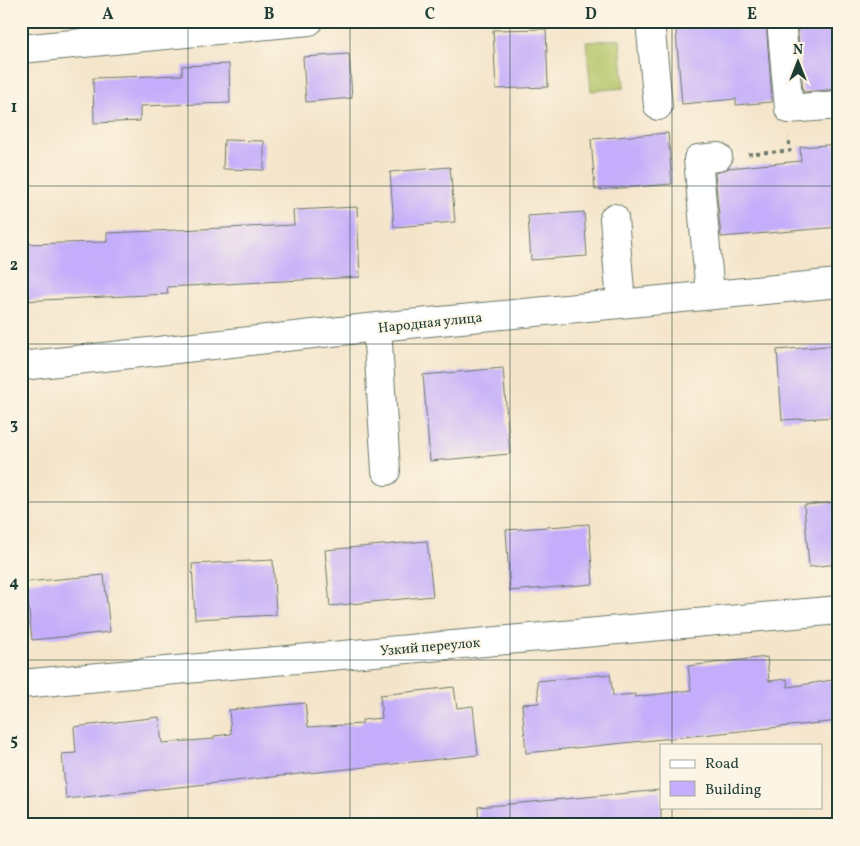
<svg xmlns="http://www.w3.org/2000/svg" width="860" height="846" font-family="Vollkorn,serif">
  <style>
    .green { fill: #b4c467; stroke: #6a804e }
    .building { fill: #c4adfa }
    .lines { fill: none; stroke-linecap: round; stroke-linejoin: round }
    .minor-casing { stroke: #6a7868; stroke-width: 30 }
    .path { stroke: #6a7868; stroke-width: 3; stroke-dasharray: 4 4; stroke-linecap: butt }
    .minor { stroke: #fff; stroke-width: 28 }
    .grid { fill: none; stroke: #1f3d34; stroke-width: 1; stroke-opacity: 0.55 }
    .labels { text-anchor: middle; stroke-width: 4; stroke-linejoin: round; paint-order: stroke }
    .street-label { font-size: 14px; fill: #1f3d34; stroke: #fcf5e5 }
    .neatline { fill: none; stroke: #1f3d34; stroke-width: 2 }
    .grid-label { font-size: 16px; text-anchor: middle; font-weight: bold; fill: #1f3d34 }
  </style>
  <rect width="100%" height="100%" fill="#fcf5e5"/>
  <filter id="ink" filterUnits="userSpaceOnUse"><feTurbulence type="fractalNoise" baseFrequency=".02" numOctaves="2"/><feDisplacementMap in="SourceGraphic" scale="10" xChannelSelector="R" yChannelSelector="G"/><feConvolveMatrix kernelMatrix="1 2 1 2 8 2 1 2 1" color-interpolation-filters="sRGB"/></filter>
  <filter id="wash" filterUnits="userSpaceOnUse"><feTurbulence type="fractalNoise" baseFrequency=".0096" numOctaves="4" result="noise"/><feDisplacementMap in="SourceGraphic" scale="20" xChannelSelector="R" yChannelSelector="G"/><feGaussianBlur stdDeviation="1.12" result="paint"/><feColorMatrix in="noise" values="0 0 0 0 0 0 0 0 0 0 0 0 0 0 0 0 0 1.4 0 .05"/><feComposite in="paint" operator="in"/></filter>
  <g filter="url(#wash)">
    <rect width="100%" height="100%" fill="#f4e5ca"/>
    <path class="green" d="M 620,39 L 624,88 L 591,91 L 586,42 Z"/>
    <g id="blocks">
      <path class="building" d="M 675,21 L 766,21 L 772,102 L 736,105 L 736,99 L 682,104 Z
        M 797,21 L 839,21 L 839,89 L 803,92 Z
        M 546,29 L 548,87 L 496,89 L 493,30 Z
        M 349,54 L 352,98 L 306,102 L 303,57 Z
        M 229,64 L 230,103 L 140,106 L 140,121 L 94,123 L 93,78 L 182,75 L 182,66 Z
        M 668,133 L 672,184 L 595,190 L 591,139 Z
        M 224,140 L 264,141 L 264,170 L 223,169 Z
        M 839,144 L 839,227 L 721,237 L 715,173 L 729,168 L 801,161 L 800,147 Z
        M 450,167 L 455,222 L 394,227 L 390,172 Z
        M 357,207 L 360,277 L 167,287 L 168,294 L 21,301 L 21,244 L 107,242 L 107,233 L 294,225 L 293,210 Z
        M 584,212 L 587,256 L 531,260 L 528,216 Z
        M 839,345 L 839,417 L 782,420 L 777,350 Z
        M 503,368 L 510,454 L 430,461 L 423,375 Z
        M 839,502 L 839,564 L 809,567 L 804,505 Z
        M 589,524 L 593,584 L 510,591 L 506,530 Z
        M 427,541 L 433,596 L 330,606 L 325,550 Z
        M 273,560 L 276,615 L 195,619 L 192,564 Z
        M 104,575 L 110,632 L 32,640 L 26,582 Z
        M 767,657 L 769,681 L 787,679 L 788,687 L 839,679 L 839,721 L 526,753 L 522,704 L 539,703 L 537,681 L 610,674 L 613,696 L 635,694 L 635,697 L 691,690 L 688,666 Z
        M 454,687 L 457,708 L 473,706 L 478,755 L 66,799 L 62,754 L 76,753 L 74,727 L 159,717 L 162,743 L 214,739 L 214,736 L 231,734 L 229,710 L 305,703 L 308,727 L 362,724 L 362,720 L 382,718 L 380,695 Z
        M 661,790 L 661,825 L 479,825 L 478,807 Z"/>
    </g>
  </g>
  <g filter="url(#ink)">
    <use href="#blocks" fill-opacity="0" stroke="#6a7868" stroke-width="1"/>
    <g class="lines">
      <g class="minor-casing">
        <path id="minor" d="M 650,21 L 658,106
          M 781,21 L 789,109 L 839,105
          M 21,49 L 309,21
          M 614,218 L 621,303
          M 710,294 L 698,159 L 718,157
          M 377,327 L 386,471
          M 21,366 L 377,327 L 839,283
          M 21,684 L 839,610"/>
      </g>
      <path class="path" d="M 748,154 L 790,151 L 789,137"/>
      <use href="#minor" class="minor"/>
    </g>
  </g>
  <path class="grid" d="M 188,21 L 188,825M 350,21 L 350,825M 510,21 L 510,825M 672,21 L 672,745M 21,186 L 839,186M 21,344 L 839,344M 21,502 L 839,502M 21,660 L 839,660M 672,807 L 672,825"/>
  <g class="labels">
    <g class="street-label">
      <text transform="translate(430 322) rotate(-6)" y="5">Народная улица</text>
      <text transform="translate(430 646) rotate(-5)" y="5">Узкий переулок</text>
    </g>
  </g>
  <rect width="860" height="846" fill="none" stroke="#fcf5e5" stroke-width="55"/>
  <rect x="660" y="744" width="162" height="65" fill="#fcf5e5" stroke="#a4ab9e"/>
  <rect x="670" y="760" width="25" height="8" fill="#ffffff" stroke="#a4ab9e"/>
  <text x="705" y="768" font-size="15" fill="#1f3d34">Road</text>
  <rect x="670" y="781" width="25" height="15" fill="#c4adfa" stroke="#a4ab9e"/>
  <text x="705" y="794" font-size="15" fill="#1f3d34">Building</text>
  <g transform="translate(798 62)" stroke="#fcf5e5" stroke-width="4" paint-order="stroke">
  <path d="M0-4L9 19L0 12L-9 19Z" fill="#1f3d34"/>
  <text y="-8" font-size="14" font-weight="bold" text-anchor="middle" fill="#1f3d34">N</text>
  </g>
  <rect x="28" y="28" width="804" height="790" class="neatline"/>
  <g class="grid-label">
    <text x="108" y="19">A</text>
    <text x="269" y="19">B</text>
    <text x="430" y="19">C</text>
    <text x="591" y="19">D</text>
    <text x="752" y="19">E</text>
    <text x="14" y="112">1</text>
    <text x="14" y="270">2</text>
    <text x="14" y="429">3</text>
    <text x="14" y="587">4</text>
    <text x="14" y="745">5</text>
  </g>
</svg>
